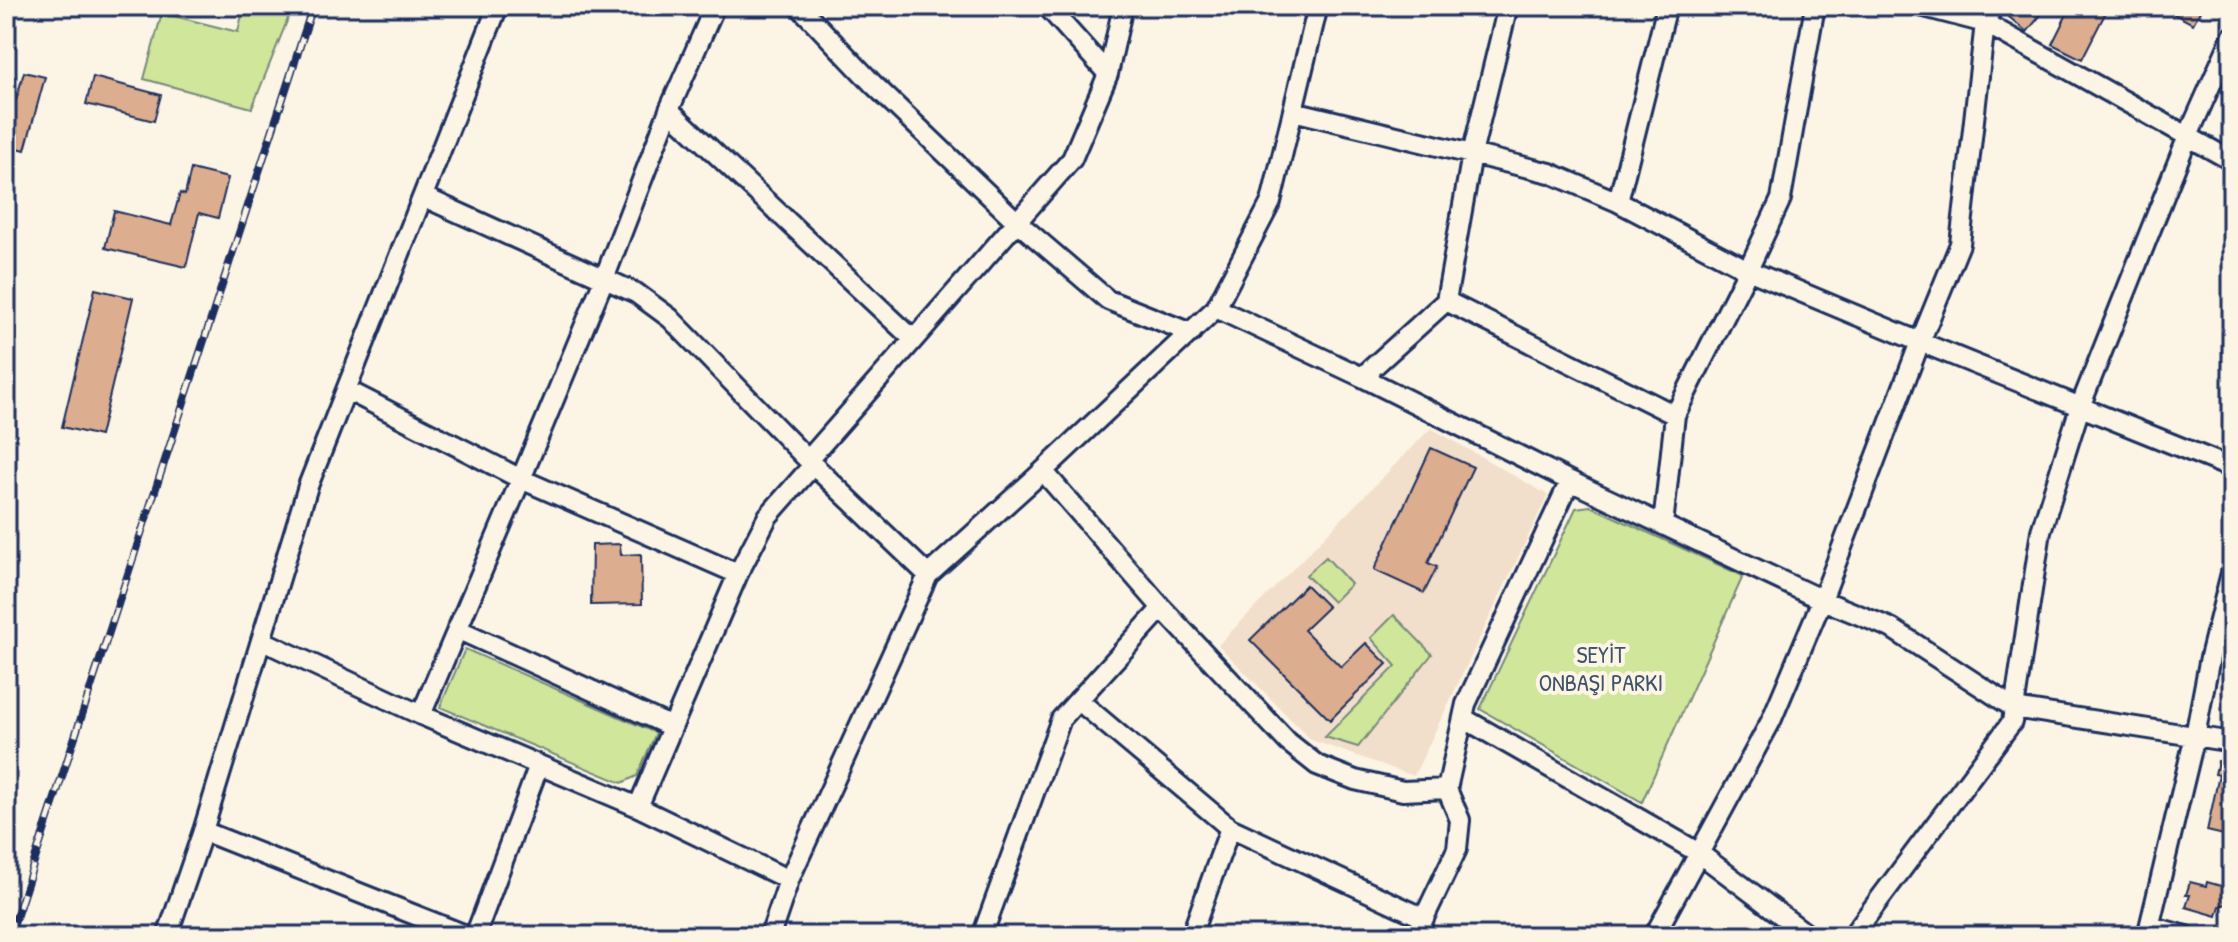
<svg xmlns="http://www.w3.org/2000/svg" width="2238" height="942" font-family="'Patrick Hand',sans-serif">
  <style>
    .built { fill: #f2dfcb }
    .green { fill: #d0e69b; stroke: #768a7c; stroke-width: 2 }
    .building { fill: #dcad8e; stroke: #1b2f5e; stroke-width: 2 }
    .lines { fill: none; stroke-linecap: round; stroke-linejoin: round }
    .minor-casing { stroke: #1b2f5e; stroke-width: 24 }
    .minor { stroke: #fcf5e5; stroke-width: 18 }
    .rail-casing { stroke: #1b2f5e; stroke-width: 8 }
    .rail { stroke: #fcf5e5; stroke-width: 5; stroke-dasharray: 15; stroke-linecap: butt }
    .labels { text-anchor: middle; stroke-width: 8; stroke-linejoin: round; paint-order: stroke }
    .park-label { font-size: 24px; fill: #3f546a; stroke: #fcf5e5 }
  </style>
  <rect width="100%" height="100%" fill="#fcf5e5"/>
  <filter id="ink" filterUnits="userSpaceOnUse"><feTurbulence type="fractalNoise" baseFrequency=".0125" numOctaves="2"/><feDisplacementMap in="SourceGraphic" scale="16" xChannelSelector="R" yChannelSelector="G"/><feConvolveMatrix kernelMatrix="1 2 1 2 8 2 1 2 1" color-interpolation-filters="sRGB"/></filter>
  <g filter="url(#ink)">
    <path class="built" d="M 1431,428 L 1548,495 L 1414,776 L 1311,740 L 1218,645 Z"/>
    <path class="green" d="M 244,6 L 293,6 L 252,108 L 144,79 L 162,13 L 238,32 Z
      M 1590,506 L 1743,576 L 1642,802 L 1480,709 L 1576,508 Z
      M 1326,557 L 1351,584 L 1333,602 L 1306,575 Z
      M 1394,615 L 1432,654 L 1358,747 L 1325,737 L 1396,666 L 1371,638 Z
      M 465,649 L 656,733 L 637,776 L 622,783 L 440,707 Z"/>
    <path class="building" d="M 2005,6 L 2048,6 L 2027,32 L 2003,12 Z
      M 2071,6 L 2109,6 L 2082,59 L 2052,44 Z
      M 2159,6 L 2203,6 L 2193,24 Z
      M 24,72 L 45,77 L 25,150 L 6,145 L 6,98 L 16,100 Z
      M 93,77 L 161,95 L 154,121 L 86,104 Z
      M 191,169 L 228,178 L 218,218 L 199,213 L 186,267 L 105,248 L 114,211 L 171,225 L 180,193 L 185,195 Z
      M 95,289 L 133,298 L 100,436 L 62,427 Z
      M 1431,448 L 1473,467 L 1428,563 L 1437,567 L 1424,593 L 1374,570 Z
      M 620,544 L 621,555 L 641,554 L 642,604 L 591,605 L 592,545 Z
      M 1306,585 L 1328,607 L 1304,630 L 1341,667 L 1366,643 L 1387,664 L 1330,720 L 1250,640 Z
      M 2224,753 L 2232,754 L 2232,837 L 2207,831 L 2219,775 L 2215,774 L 2218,761 L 2222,762 Z
      M 2190,882 L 2206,886 L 2207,882 L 2228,888 L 2226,904 L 2220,906 L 2217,916 L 2186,907 L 2190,895 L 2186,895 Z"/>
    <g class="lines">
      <g class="minor-casing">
        <path id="minor" d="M 799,6 L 873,84 L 1016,221 L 1108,300 L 1191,333
          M 1667,6 L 1618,202 L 1748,270 L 1675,415
          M 1815,6 L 1781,199 L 1748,270 L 1920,342 L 2232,468
          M 1920,6 L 1985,23 L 2232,161
          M 1108,74 L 1123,6
          M 669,110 L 913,339
          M 1293,111 L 1550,173 L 1618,202
          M 424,197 L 636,293 L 670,318 L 808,460 L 928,575
          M 1446,301 L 1675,415 L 1663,525
          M 1216,308 L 1362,377 L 1570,481 L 1822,600 L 1891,628 L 2014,708 L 2232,742
          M 1362,377 L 1446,301 L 1472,154 L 1508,6
          M 347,390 L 521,479 L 738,574
          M 808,460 L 1072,159 L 1108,74 L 1047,6
          M 1162,608 L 1288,742 L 1317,765 L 1355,780 L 1403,791 L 1447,789
          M 457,629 L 672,727
          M 261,640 L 421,715 L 638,807 L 789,880
          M 1078,700 L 1230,828 L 1424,918 L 1417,936
          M 421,715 L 521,479 L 604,279 L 669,110 L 715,6
          M 1463,718 L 1699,853 L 1809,936
          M 638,807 L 738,574 L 768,516 L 813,465
          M 203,831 L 468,936
          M 1424,918 L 1457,849 L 1460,820 L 1447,789 L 1466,704 L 1570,481
          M 2150,926 L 2186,936
          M 167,936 L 203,831 L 308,486 L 498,6
          M 475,936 L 539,765
          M 770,936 L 789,880 L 928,575 L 1043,471 L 1216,308 L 1271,202 L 1318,6
          M 982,936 L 1061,719 L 1162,608 L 1043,471
          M 1191,936 L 1230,828
          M 1654,936 L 1771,721 L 1822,600 L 1920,342 L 1960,244 L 1985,23 L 1993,6
          M 1852,936 L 2012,722 L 2041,531 L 2080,407 L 2188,136 L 2232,37
          M 2147,936 L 2195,736 L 2210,657 L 2232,569"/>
      </g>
      <use href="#minor" class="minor"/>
      <g class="rail-casing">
        <path id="rail" d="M 10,936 L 313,6"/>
      </g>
      <use href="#rail" class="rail"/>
    </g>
  </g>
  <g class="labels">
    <g class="park-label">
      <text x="1601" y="663">SEYİT<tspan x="1601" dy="28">ONBAŞI PARKI</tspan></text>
    </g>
  </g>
  <rect width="2238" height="942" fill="none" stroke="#fcf5e5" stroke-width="32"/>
  <rect x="16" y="16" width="2206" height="910" fill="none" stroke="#1b2f5e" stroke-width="3" filter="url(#ink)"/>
</svg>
